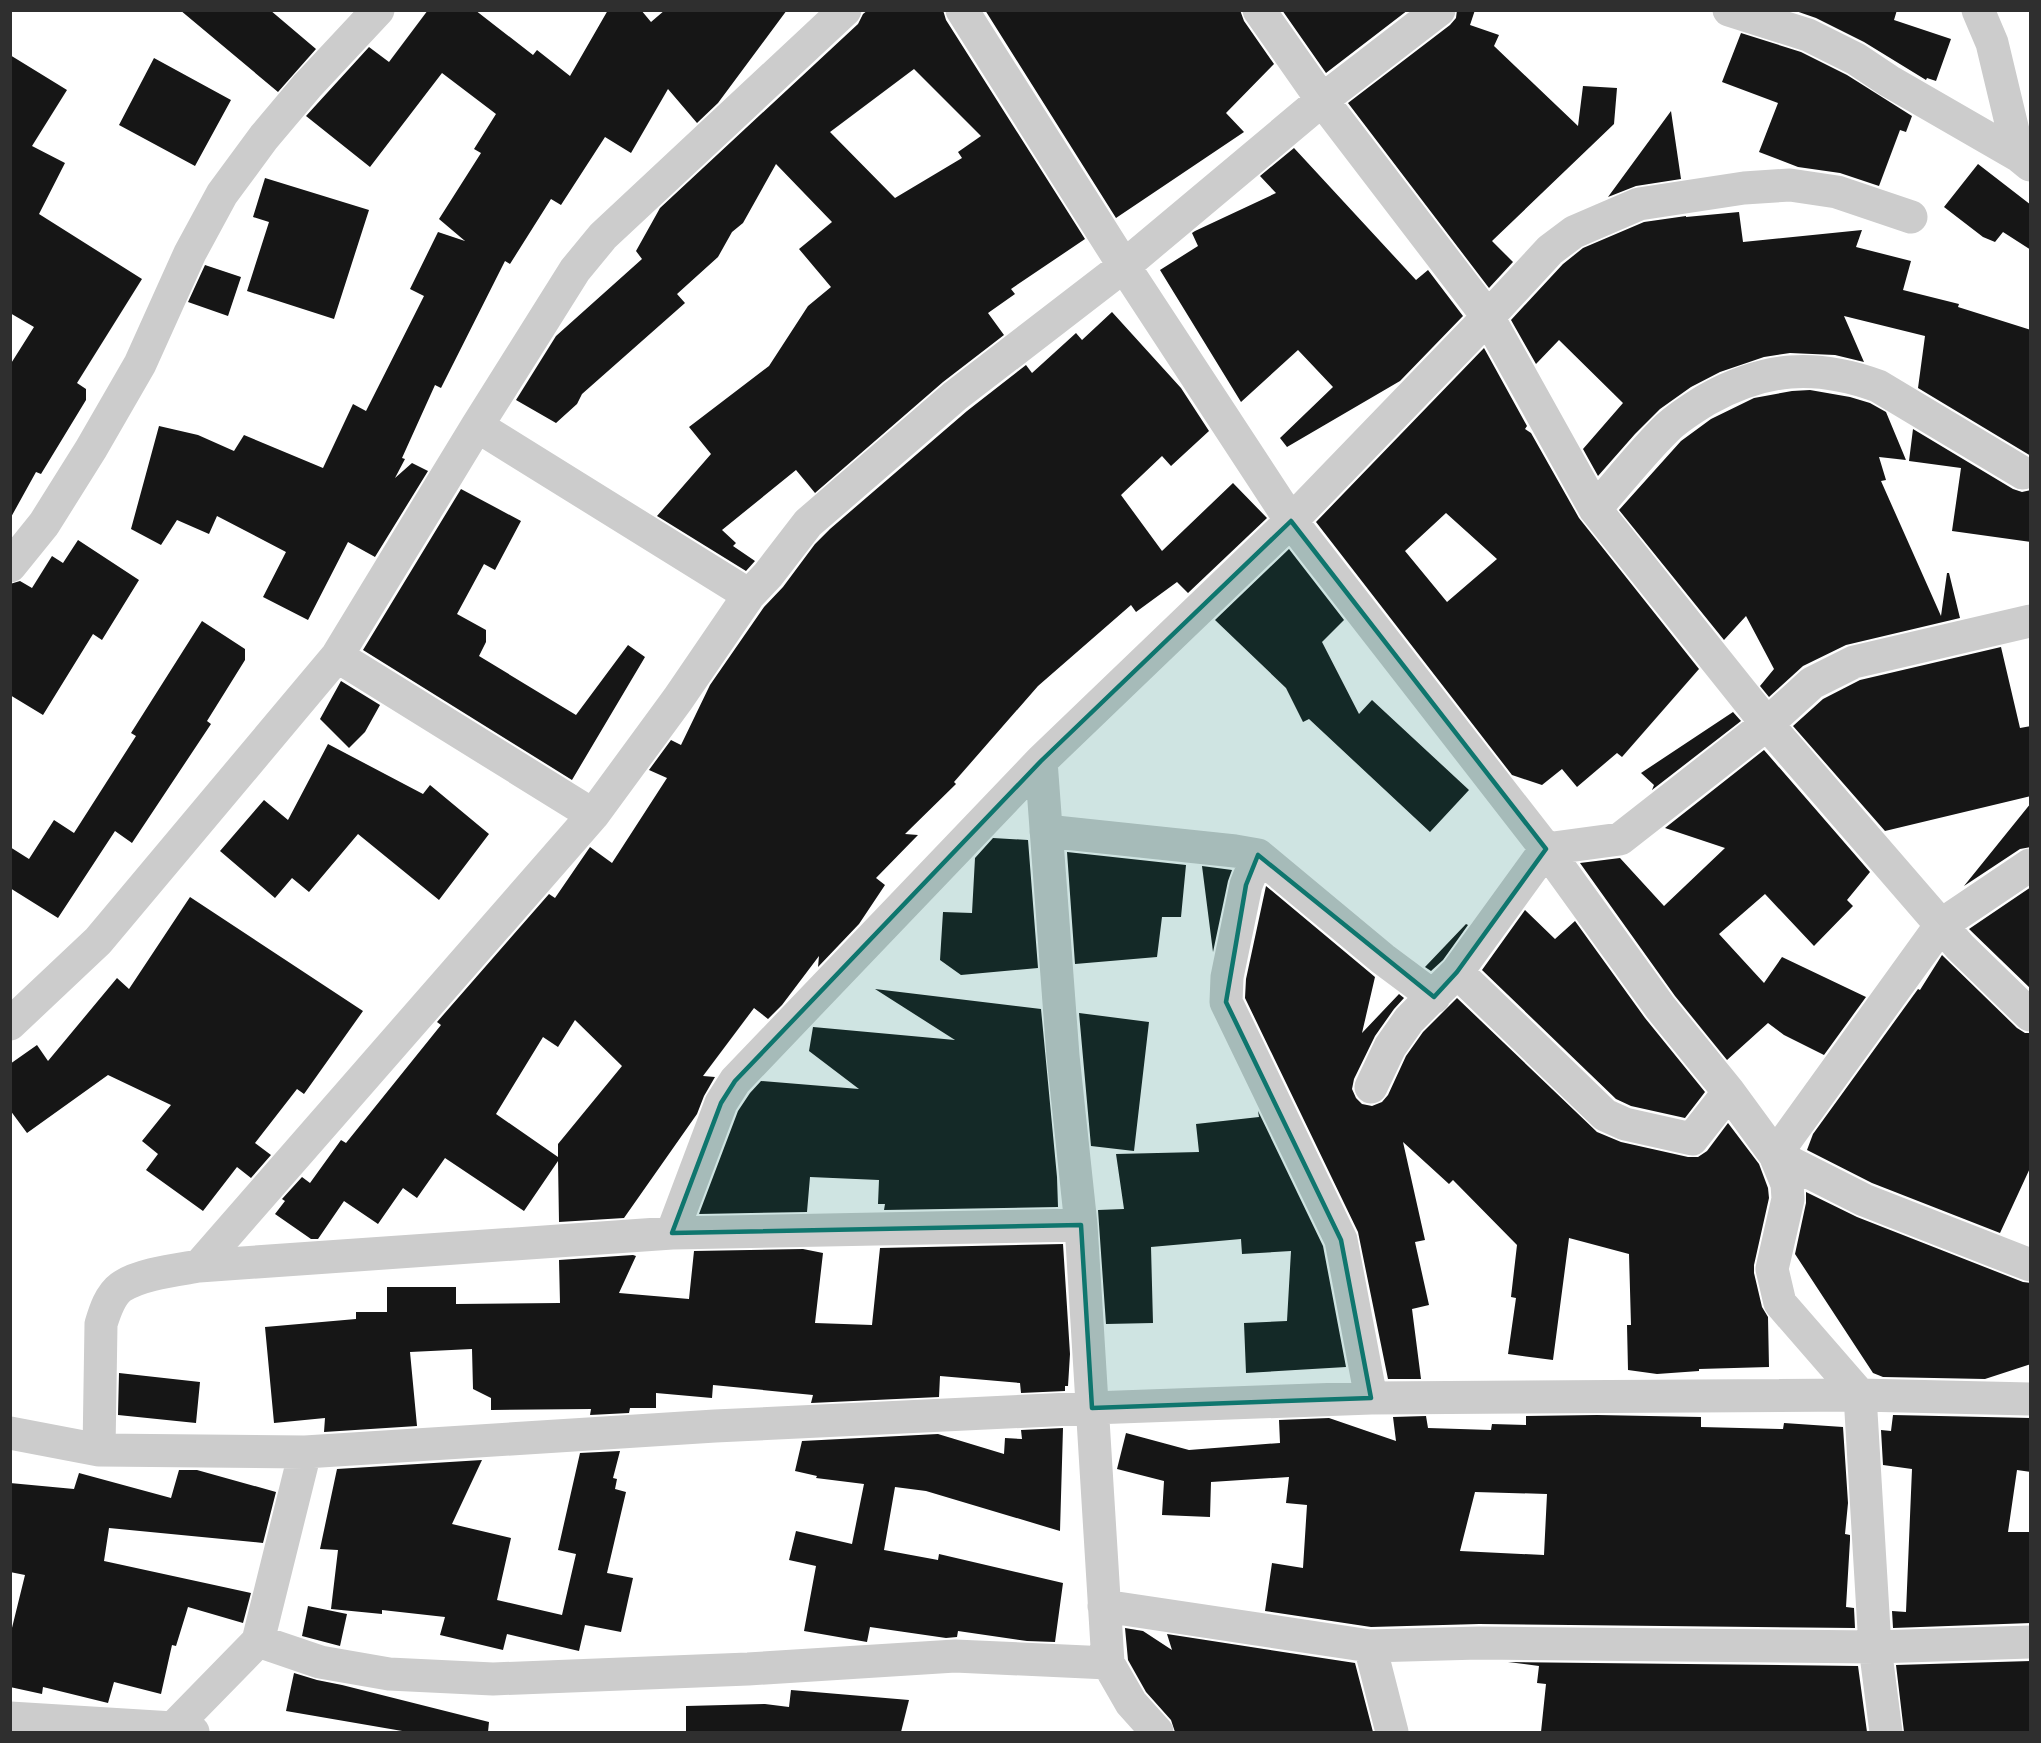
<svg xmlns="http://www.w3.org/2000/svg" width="2041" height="1743" font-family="Quicksand,sans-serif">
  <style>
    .building { fill: #161616; fill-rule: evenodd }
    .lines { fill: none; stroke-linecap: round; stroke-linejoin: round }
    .minor { stroke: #ccc; stroke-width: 33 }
    .marked { fill: #0f766e; fill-opacity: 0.2; stroke: #0f766e; stroke-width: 4.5; stroke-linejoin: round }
  </style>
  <rect width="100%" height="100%" fill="#fff"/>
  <path class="building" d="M 180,10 L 270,10 L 316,49 L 278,92 Z
    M 428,10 L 475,10 L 533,55 L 537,50 L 570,76 L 608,10 L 641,10 L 651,22 L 665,10 L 787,10 L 718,103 L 697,123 L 668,89 L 631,153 L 605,137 L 561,205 L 551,199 L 510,264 L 505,261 L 441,388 L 435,385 L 402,458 L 405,459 L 395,478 L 412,463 L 428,471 L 375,557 L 348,542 L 308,620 L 263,597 L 286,552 L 217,516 L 209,534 L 177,520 L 161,545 L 131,529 L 159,426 L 198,435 L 234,451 L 244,435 L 323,468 L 353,404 L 366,411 L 424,296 L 410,289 L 438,232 L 465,241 L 439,219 L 481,153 L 474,149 L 496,114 L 442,73 L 370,167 L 306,116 L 369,47 L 389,62 Z
    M 868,10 L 943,10 L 946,20 L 1085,239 L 1011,289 L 1015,294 L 988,313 L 1004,335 L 943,382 L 815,493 L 796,470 L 722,530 L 736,543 L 733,546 L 755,561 L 746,571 L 657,516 L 711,454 L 689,427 L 769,366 L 808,306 L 831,287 L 799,249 L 832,222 L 776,164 L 743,223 L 732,232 L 718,257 L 677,294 L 685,303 L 582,394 L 577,404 L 556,423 L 516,400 L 556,336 L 642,259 L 636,251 L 660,208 L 858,24 L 863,14 ZM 914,69 L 981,136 L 958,152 L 962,158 L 895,198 L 830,132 Z
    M 985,10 L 1240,10 L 1244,21 L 1274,64 L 1226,113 L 1244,132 L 1116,218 Z
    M 1282,10 L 1408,10 L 1326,73 Z
    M 1457,10 L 1475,10 L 1470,25 L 1499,35 L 1494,46 L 1578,126 L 1583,86 L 1617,88 L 1614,124 L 1492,241 L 1513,262 L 1489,288 L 1348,103 L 1450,25 L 1456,18 Z
    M 1793,10 L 1897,10 L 1894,20 L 1951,39 L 1936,81 L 1927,78 L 1926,80 L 1864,42 L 1816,18 Z
    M 1741,33 L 1801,52 L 1847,75 L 1912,116 L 1906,132 L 1900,130 L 1879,186 L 1840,173 L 1798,167 L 1759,152 L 1778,103 L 1722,82 Z
    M 10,55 L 67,90 L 32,146 L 65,163 L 39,214 L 142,279 L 77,383 L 86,389 L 86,400 L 41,474 L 36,472 L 10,519 L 10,365 L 34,327 L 10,313 Z
    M 154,58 L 231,100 L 195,166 L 119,125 Z
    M 1671,111 L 1681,179 L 1636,186 L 1608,197 Z
    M 1294,148 L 1416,280 L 1428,270 L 1463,316 L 1400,381 L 1287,447 L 1280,438 L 1333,387 L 1298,350 L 1241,402 L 1160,270 L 1198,246 L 1192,233 L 1195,231 L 1276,193 L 1260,176 Z
    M 1978,164 L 2031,205 L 2031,250 L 2003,232 L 1995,242 L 1983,237 L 1944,207 Z
    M 265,178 L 369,210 L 334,319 L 247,291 L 269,222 L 253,217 Z
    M 1739,212 L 1743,242 L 1862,230 L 1856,247 L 1911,261 L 1903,290 L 1959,304 L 1958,307 L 2031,330 L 2031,456 L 1918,388 L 1925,336 L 1844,316 L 1864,362 L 1835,355 L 1790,353 L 1764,357 L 1720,372 L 1691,387 L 1660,409 L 1635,434 L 1598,476 L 1583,449 L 1623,403 L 1559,340 L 1536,364 L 1511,320 L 1563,264 L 1583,248 L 1644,222 L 1686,216 L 1686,217 Z
    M 205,265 L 241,277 L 228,316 L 188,302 Z
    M 1112,312 L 1181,388 L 1209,431 L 1171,466 L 1162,456 L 1121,495 L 1162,551 L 1233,483 L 1267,518 L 1188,593 L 1177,582 L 1136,612 L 1131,605 L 1038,686 L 954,782 L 956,784 L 905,834 L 918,835 L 876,878 L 885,885 L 859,924 L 818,967 L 819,956 L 782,1005 L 768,1019 L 754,1008 L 703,1076 L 715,1077 L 704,1096 L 697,1114 L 624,1218 L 559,1222 L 558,1161 L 524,1211 L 445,1158 L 417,1198 L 403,1188 L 378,1224 L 344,1201 L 318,1239 L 311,1239 L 275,1214 L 285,1201 L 282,1199 L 302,1177 L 310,1183 L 341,1140 L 346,1143 L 441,1025 L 437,1022 L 549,894 L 555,898 L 590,847 L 612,863 L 667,778 L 649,770 L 671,740 L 681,745 L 710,685 L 764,607 L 783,587 L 815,544 L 830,529 L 967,411 L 1026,365 L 1032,373 L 1076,333 L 1082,340 ZM 575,1020 L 622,1066 L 558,1144 L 558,1157 L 496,1114 L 543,1037 L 558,1047 Z
    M 1484,348 L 1527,426 L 1525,429 L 1531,433 L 1579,518 L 1699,669 L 1622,757 L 1617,753 L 1577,787 L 1562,769 L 1542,785 L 1512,775 L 1316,522 ZM 1446,513 L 1497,559 L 1447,602 L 1405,551 Z
    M 1810,390 L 1850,397 L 1870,403 L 1886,412 L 1906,460 L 1879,457 L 1886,480 L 1881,481 L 1941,616 L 1947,573 L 1949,573 L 1960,618 L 1846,645 L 1803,666 L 1769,697 L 1760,686 L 1774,669 L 1746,616 L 1724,640 L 1619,510 L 1681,441 L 1711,419 L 1754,398 L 1792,391 Z
    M 1913,429 L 2013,489 L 2022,492 L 2031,490 L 2031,542 L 1952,531 L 1961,468 L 1909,461 Z
    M 461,489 L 521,521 L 495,570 L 484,564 L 457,614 L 486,630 L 486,642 L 479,656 L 576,715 L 628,645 L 645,657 L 572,780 L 363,650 Z
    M 78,540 L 139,580 L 102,640 L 93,634 L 43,715 L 10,695 L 10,584 L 20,581 L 32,588 L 52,556 L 63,563 Z
    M 1289,549 L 1344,620 L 1322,642 L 1359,714 L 1372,700 L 1469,790 L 1430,832 L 1309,719 L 1303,722 L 1286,688 L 1215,620 Z
    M 202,621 L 245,649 L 245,660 L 207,721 L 211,724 L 132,843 L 115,831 L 58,918 L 10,888 L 10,847 L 29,859 L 54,820 L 74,833 L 136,736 L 131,733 Z
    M 2001,647 L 2020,728 L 2031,726 L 2031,796 L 1885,831 L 1793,726 L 1823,699 L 1860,680 Z
    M 341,681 L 380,705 L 365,732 L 349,748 L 320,719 Z
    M 1733,712 L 1741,721 L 1652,790 L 1654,785 L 1641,773 Z
    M 328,744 L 423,794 L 430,785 L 489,834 L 439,900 L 358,834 L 309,892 L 292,878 L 275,898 L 220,851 L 264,800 L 288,820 Z
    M 1764,750 L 1870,872 L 1847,900 L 1853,906 L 1814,946 L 1765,894 L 1719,934 L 1764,983 L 1782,957 L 1866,997 L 1824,1055 L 1784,1035 L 1768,1023 L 1727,1060 L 1675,996 L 1580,863 L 1620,858 L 1664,906 L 1725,848 L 1665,828 Z
    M 2031,803 L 2031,847 L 2020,849 L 1964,886 Z
    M 993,838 L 1028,840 L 1038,968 L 961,975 L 940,960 L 943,912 L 972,913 L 975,858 Z
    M 1067,852 L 1186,865 L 1181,917 L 1162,917 L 1157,957 L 1075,964 Z
    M 1202,866 L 1232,870 L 1228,881 L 1213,952 Z
    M 1266,886 L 1375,977 L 1362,1033 L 1399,994 L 1404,998 L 1394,1009 L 1375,1036 L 1354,1079 L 1352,1089 L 1356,1098 L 1362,1104 L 1372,1106 L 1382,1102 L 1388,1095 L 1406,1056 L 1423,1032 L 1457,998 L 1597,1132 L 1621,1142 L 1688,1157 L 1698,1157 L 1707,1151 L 1728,1123 L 1759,1164 L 1768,1188 L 1769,1198 L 1754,1265 L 1754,1273 L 1762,1307 L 1768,1317 L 1769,1367 L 1699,1369 L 1699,1371 L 1657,1374 L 1628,1370 L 1627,1325 L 1631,1325 L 1629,1254 L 1569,1238 L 1553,1360 L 1508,1354 L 1516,1298 L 1511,1297 L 1517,1245 L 1453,1180 L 1449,1184 L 1403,1142 L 1425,1240 L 1415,1242 L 1429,1305 L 1412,1309 L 1421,1379 L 1388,1379 L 1358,1232 L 1245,998 L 1246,979 Z
    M 2031,887 L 2031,989 L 1969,929 Z
    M 190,897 L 363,1011 L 304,1094 L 297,1089 L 255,1143 L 271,1155 L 251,1178 L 237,1167 L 203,1211 L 146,1170 L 158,1154 L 142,1141 L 171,1105 L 108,1075 L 27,1133 L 10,1110 L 10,1064 L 37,1045 L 48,1061 L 117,978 L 129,989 Z
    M 1525,910 L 1555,939 L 1575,921 L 1645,1018 L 1705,1092 L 1685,1118 L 1631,1106 L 1616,1099 L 1482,970 Z
    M 1466,924 L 1468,925 L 1443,960 L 1431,971 L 1425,967 Z
    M 1942,955 L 2017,1028 L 2025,1033 L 2031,1033 L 2031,1166 L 2000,1233 L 1872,1183 L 1807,1150 L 1813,1134 L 1918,989 L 1920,990 Z
    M 875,989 L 1041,1009 L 1057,1177 L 1058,1207 L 884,1210 L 885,1204 L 878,1204 L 879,1180 L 810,1177 L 807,1212 L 699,1214 L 738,1111 L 750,1093 L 761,1081 L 859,1089 L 809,1051 L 813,1027 L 955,1040 Z
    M 1079,1013 L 1149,1022 L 1134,1151 L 1091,1146 Z
    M 1258,1111 L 1323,1246 L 1346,1367 L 1246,1373 L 1244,1323 L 1287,1321 L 1291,1251 L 1242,1254 L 1241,1239 L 1151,1247 L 1153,1323 L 1106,1324 L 1098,1210 L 1124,1209 L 1116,1154 L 1199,1152 L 1196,1124 L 1259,1117 Z
    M 1806,1192 L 1857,1217 L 2023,1282 L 2031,1283 L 2031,1364 L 1985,1379 L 1883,1377 L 1873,1373 L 1795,1254 L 1806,1203 Z
    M 1063,1244 L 1070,1354 L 1068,1386 L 1065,1386 L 1065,1391 L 1021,1393 L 1020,1383 L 940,1376 L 939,1397 L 811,1403 L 813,1395 L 713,1385 L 712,1398 L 656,1393 L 656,1408 L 630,1408 L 629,1413 L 590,1415 L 591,1409 L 491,1410 L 491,1398 L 473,1389 L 472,1349 L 410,1352 L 417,1426 L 324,1432 L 325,1418 L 274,1423 L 265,1327 L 356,1319 L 356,1312 L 387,1312 L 387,1287 L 456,1287 L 456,1304 L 560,1303 L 559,1260 L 633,1255 L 636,1256 L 619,1293 L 689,1299 L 694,1251 L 803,1249 L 823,1253 L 815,1323 L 872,1325 L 880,1248 Z
    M 119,1373 L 200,1382 L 196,1423 L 118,1415 Z
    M 1597,1415 L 1701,1417 L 1701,1427 L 1783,1429 L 1784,1423 L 1843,1427 L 1848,1503 L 1845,1534 L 1850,1535 L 1850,1540 L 1846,1607 L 1854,1608 L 1855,1628 L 1479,1624 L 1371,1627 L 1265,1611 L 1272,1563 L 1303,1568 L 1307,1505 L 1286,1503 L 1289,1477 L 1211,1482 L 1210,1517 L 1162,1515 L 1164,1481 L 1117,1469 L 1126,1433 L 1189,1450 L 1280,1443 L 1279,1420 L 1329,1418 L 1396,1441 L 1393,1417 L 1426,1416 L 1428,1428 L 1491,1430 L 1492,1424 L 1526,1425 L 1526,1416 ZM 1475,1492 L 1547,1494 L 1544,1555 L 1460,1551 Z
    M 1893,1415 L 2031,1418 L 2031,1472 L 2017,1470 L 2008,1532 L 2031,1532 L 2031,1623 L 1893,1628 L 1892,1611 L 1906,1612 L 1912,1469 L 1883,1465 L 1881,1430 L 1891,1431 Z
    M 1063,1428 L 1060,1531 L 926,1491 L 895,1487 L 884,1550 L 938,1560 L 939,1554 L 1063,1583 L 1055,1642 L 1027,1641 L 958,1631 L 957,1637 L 946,1638 L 870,1627 L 867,1642 L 804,1631 L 816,1566 L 789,1560 L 796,1531 L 852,1544 L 864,1484 L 816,1478 L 817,1476 L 795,1471 L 802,1441 L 938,1434 L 1004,1454 L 1005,1438 L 1022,1439 L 1021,1430 Z
    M 620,1451 L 613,1478 L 617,1479 L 615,1489 L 626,1492 L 607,1573 L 633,1578 L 621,1632 L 585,1625 L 579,1651 L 507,1634 L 503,1650 L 440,1635 L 445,1617 L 382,1610 L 382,1614 L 331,1609 L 338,1550 L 320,1549 L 337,1469 L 482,1460 L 452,1524 L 511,1538 L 497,1600 L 562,1615 L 576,1554 L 558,1550 L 580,1453 Z
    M 179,1470 L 197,1470 L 276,1492 L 263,1543 L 109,1528 L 104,1561 L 251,1593 L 243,1623 L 188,1607 L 176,1646 L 172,1645 L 161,1694 L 114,1682 L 108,1703 L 43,1687 L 42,1694 L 10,1687 L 10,1636 L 25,1575 L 10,1572 L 10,1483 L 74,1489 L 79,1473 L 171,1498 Z
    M 308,1606 L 347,1614 L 340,1646 L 302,1636 Z
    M 1125,1628 L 1143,1631 L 1172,1650 L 1167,1634 L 1355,1663 L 1373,1732 L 1175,1732 L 1171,1720 L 1146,1692 L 1128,1660 Z
    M 2031,1661 L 2031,1732 L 1904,1732 L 1896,1665 Z
    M 1508,1662 L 1858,1666 L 1867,1732 L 1541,1732 L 1546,1684 L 1537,1683 L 1539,1666 Z
    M 294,1673 L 317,1680 L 342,1685 L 489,1722 L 488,1732 L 408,1732 L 286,1711 Z
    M 791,1690 L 909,1700 L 901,1732 L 686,1732 L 686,1706 L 765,1704 L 789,1707 Z"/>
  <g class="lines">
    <path class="minor" d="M 962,10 L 1124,266 L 1291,521 L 1546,849 L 1660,1007 L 1729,1092
      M 1259,10 L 1322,100 L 1488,317 L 1595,509 L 1767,724 L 1960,947 L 2030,1015
      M 1729,10 L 1808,35 L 1856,59 L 1889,81 L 2019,156
      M 1978,10 L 1992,43 L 2019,156 L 2030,165
      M 477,426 L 749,595
      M 1595,509 C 1619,482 1642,452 1668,427 C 1680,416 1693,408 1706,400 C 1764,367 1815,363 1878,386 L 2023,473
      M 10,566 L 44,524 L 91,449 L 140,364 L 190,253 L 222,194 L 264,137 L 307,86 L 378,10
      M 337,656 L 593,815
      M 1046,831 L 1235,851 L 1258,855 L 1246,885 L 1227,977 L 1226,1002 L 1341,1240 L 1371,1398
      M 1258,855 L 1383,959 L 1434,997
      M 1457,972 L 1605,1115 L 1625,1124 L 1692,1139 L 1729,1092 L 1775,1155 L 1864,1200 L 2030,1265
      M 10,1024 L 98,941 L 337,656 L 477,426 L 575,270 L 603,236 L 845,10
      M 1371,1087 L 1390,1047 L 1409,1020 L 1457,972 L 1546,849 L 1620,839 L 1767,724 L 1812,683 L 1854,662 L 2030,621
      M 672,1233 L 721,1103 L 735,1081 L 1041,761
      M 199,1266 L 672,1233 L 1081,1225
      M 10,1433 L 99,1450 L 305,1452 L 715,1426 L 1092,1408 L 1371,1398 L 1860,1395 L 2030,1399
      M 99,1450 L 101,1324 C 105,1311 110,1295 121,1287 C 140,1274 176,1270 199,1266 L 593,815 L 678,699 L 749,595 L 768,575 L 808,523 L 955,396 L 1124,266 L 1322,100 L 1439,10
      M 1104,1606 L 1370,1646 L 1479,1643 L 1875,1647 L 2030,1642
      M 258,1641 L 320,1662 L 389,1674 L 493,1679 L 748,1669 L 955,1656 L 1108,1663
      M 1370,1646 L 1392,1732
      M 10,1718 L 173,1728 L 193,1732
      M 173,1728 L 258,1641 L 305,1452
      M 1157,1732 L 1131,1703 L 1108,1663 L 1081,1225 L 1063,1056 L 1041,761 L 1291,521 L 1488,317 L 1550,250 L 1574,232 L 1639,204 L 1744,188 L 1790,185 L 1837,192 L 1911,217
      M 1886,1732 L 1875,1647 L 1860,1395 L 1780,1303 L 1772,1269 L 1788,1199 L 1787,1184 L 1775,1155 L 1941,925 L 2030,865"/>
  </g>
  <path class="marked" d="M 1291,521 L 1546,849 L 1457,972 L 1434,997 L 1258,855 L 1246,885 L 1226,1002 L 1341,1240 L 1371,1398 L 1092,1408 L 1081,1225 L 672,1233 L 721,1103 L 735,1081 L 1041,761 Z"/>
  <rect width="2041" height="1743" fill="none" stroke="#2f2f2f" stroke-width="24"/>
</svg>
